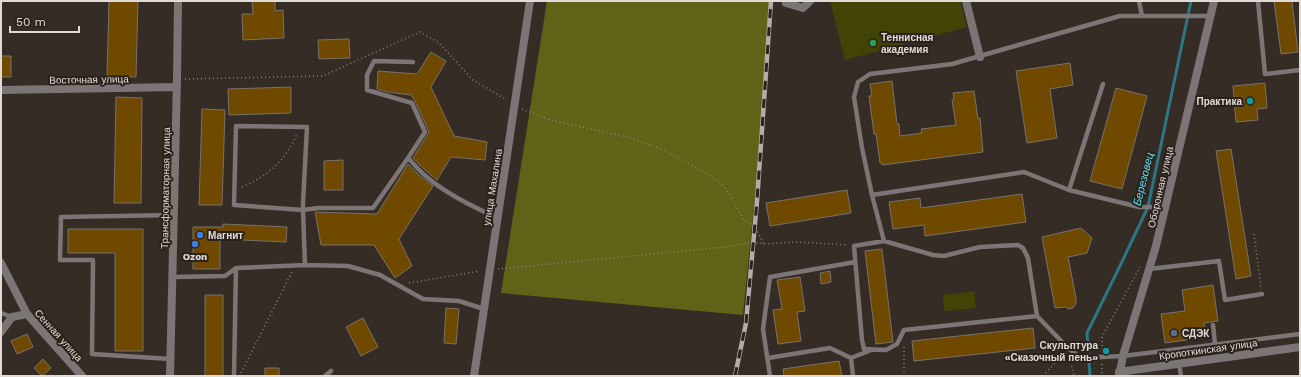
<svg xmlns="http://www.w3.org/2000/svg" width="1301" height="377" font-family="'Work Sans',sans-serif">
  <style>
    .green { fill: #424406 }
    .forest { fill: #606218 }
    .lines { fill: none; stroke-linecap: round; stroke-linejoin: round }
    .stream { stroke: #2d7685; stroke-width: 3 }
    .building { fill: #6f4900; stroke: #797268 }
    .path { stroke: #8a827d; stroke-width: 1.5; stroke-dasharray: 1 3; stroke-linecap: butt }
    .service { stroke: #7b7575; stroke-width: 4.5 }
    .minor { stroke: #7b7575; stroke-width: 8 }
    .tertiary { stroke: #7b7575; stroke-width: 8 }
    .rail-casing { stroke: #b4ada9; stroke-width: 4.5 }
    .rail { stroke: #2b221c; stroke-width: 3; stroke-dasharray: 9; stroke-linecap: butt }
    .leisure-dot { fill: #2e9e5b; stroke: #2b221c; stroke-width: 1.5 }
    .culture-dot { fill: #0f9aa8; stroke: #2b221c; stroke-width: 1.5 }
    .shop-dot { fill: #3f7fe0; stroke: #2b221c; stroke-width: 1.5 }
    .service-dot { fill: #5c6f8a; stroke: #2b221c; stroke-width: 1.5 }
    .labels { text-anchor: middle; stroke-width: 4; stroke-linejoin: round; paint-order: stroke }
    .poi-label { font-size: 10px; font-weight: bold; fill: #e1dbd7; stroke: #2b221c; text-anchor: start }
    .street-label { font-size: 10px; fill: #e1dbd7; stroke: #2b221c }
    .water-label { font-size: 11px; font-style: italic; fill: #56e0fc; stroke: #2b221c }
  </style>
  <rect width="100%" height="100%" fill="#352c26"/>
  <path class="green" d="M 830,1 L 960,1 L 967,27 L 845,60 Z
    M 974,291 L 976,308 L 944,311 L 943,295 Z"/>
  <path class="forest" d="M 547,1 L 771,1 L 766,89 L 743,315 L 501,293 Z"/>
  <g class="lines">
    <path class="stream" d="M 1090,376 L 1087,333 L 1119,268 L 1148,207 L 1191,1"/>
  </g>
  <path class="building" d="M 109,1 L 138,1 L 136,77 L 107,76 Z
    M 252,1 L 275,1 L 275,11 L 283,10 L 284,38 L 243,40 L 242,14 L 253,14 Z
    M 1274,1 L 1292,1 L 1298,52 L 1281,54 Z
    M 349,39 L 350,58 L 319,59 L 318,40 Z
    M 431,52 L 446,61 L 431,87 L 454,136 L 487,142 L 485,160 L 451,157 L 437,180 L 425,170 L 413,158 L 429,132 L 415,101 L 411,95 L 388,92 L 377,89 L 378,71 L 417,74 Z
    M 1,56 L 11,56 L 11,77 L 1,77 Z
    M 1070,63 L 1073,85 L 1050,89 L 1057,138 L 1027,143 L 1016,71 Z
    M 892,81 L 897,124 L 899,124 L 900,136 L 922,133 L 921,129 L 956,125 L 952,100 L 954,100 L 953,93 L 974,91 L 978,119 L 980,118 L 983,152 L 882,165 L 882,163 L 880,163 L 876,134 L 874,134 L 869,96 L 872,96 L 870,84 Z
    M 1265,83 L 1267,108 L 1257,109 L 1258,120 L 1236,122 L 1233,86 Z
    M 291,87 L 291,113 L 229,115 L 228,89 Z
    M 1116,88 L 1147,96 L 1122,189 L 1090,181 Z
    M 116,97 L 142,98 L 141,203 L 114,203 Z
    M 202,109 L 225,110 L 222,205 L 199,205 Z
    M 1231,149 L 1251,276 L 1236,279 L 1216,151 Z
    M 343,160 L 343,190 L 324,190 L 324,161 Z
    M 408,164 L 420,176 L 433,186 L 399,239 L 412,266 L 395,278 L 374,245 L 321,245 L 315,212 L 377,214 Z
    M 847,190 L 851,213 L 770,226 L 766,203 Z
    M 1022,194 L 1026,222 L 925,236 L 924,225 L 893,229 L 889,202 L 920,198 L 921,208 Z
    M 223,224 L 287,227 L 286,242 L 220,239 L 220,269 L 193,269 L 193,227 L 223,227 Z
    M 1081,228 L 1092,238 L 1087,253 L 1068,257 L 1076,298 L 1076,303 L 1073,308 L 1068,309 L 1066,307 L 1055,308 L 1042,237 Z
    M 68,229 L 143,229 L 143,351 L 115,351 L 115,253 L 68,253 Z
    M 882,249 L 893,342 L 876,344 L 865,251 Z
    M 830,271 L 831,282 L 821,284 L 820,273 Z
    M 800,277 L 805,311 L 797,312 L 801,341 L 778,344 L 773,310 L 782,309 L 777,280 Z
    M 1213,285 L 1218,321 L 1204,323 L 1207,337 L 1165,343 L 1161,314 L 1185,311 L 1182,290 Z
    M 205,295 L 223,295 L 223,376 L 205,376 Z
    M 446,308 L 459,309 L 456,344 L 444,343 Z
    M 363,318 L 378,347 L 361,356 L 346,327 Z
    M 1033,328 L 1035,348 L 914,361 L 912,341 Z
    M 27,334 L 33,347 L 17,354 L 11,341 Z
    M 43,359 L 51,368 L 42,376 L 34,368 Z
    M 839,361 L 842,376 L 784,376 L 783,369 Z
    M 265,368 L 279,368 L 279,376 L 265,376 Z"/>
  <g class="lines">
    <path class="path" d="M 185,79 L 323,76 L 420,32 L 438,42 L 473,80 L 507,100
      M 522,109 L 550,120 L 627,137 L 664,150 L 719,181 L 730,195 L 744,220 L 755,227 L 764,244
      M 242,187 C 268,176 285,161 297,134
      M 1254,234 L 1261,288
      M 498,269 L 724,247 L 753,242 L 764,244 L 798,242 L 848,245
      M 409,283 L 480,271
      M 1102,350 L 1102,337 L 1140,267
      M 1070,358 L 1074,376
      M 1102,364 L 1102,376
      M 241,373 L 292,272
      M 904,376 L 904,346
      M 1043,376 L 1064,353"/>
    <path class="service" d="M 1139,1 L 1142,16
      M 1258,1 L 1265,74 L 1300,70
      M 413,62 L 374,61 L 367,75 L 367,90 L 412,103 L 425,132 L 408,158 C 414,164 420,172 428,178 C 448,195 473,207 498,218
      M 1103,84 L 1069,190 L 1139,207 L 1159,207
      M 236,126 L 307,127 L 303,203 L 303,210 L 234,205 Z
      M 408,158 L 373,208 L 318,208 L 303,210 L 305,265 L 348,266 L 380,275 L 423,299 L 459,301 L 484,309
      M 872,195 L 1024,172 L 1069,190
      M 884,241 L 872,195 L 862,148 L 854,97 L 858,82 L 870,74 L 952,64 L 1120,16 L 1210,16
      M 1149,269 L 1219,261 L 1225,300 L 1262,294
      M 173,277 L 225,276 L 236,268 L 305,265
      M 1,313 L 12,317
      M 1037,316 L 904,330 L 897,344 L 886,350 L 864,349 L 862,340 L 854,246 L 884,241 L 933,255 L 944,256 L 980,247 L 1018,245 L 1023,248 L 1028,258 L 1037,316 L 1068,348 L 1081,358 L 1123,356 L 1300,334
      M 1213,325 L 1215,344
      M 768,358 L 830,348 L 851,358
      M 171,359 L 92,354 L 93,260 L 60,260 L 61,217 L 174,215
      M 1179,363 L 1181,376
      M 234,376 L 236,268
      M 325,376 L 331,371
      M 770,376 L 763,329 L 770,277 L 855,262
      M 853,376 L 851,358 L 871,350"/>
    <path class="minor" d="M 966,1 L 980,57
      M 786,3 L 803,8 L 810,1
      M 1,90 L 177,87
      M 1,263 L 27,314 L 82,376
      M 1,332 L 12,317 L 27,314
      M 1119,372 L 1300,347
      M 170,376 L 177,79 L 178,1"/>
    <path class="tertiary" d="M 474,376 L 530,1
      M 1119,376 L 1123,356 L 1156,246 L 1214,1"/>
    <g class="rail-casing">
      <path id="rail" d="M 735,376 L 746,323 L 757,201 L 771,1"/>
    </g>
    <use href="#rail" class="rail"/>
  </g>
  <circle class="leisure-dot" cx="873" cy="43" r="4"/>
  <g class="culture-dot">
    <circle cx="1250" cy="101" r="4"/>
    <circle cx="1106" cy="351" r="4"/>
  </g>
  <g class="shop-dot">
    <circle cx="200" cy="235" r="4"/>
    <circle cx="195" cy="244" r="4"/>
  </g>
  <circle class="service-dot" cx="1174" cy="333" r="4"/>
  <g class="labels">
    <g class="poi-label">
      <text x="881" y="41">Теннисная<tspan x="881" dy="12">академия</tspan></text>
      <text x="1242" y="105" text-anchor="end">Практика</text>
      <text x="208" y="239">Магнит</text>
      <text x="195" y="260" text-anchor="middle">Ozon</text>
      <text x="1182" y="337">СДЭК</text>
      <text x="1098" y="349" text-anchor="end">Скульптура<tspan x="1098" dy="12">«Сказочный пень»</tspan></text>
    </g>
    <g class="street-label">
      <text transform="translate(89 79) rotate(-1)" y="4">Восточная улица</text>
      <text transform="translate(492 187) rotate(-81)" y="4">улица Махалина</text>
      <text transform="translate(1160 187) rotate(-77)" y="4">Оборонная улица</text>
      <text transform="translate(165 188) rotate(-89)" y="4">Трансформаторная улица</text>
      <text transform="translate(59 335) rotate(48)" y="4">Сенная улица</text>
      <text transform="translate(1208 349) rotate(-8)" y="4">Кропоткинская улица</text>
    </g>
    <g class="water-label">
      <text transform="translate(1143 179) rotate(-76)" y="4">Березовец</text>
    </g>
  </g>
  <rect width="1301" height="377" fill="none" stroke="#e1dbd7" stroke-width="4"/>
  <path d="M10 26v6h69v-6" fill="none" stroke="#e1dbd7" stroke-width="2"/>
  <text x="16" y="26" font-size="12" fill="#e1dbd7" stroke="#2b221c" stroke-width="3" paint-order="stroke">50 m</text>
</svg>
